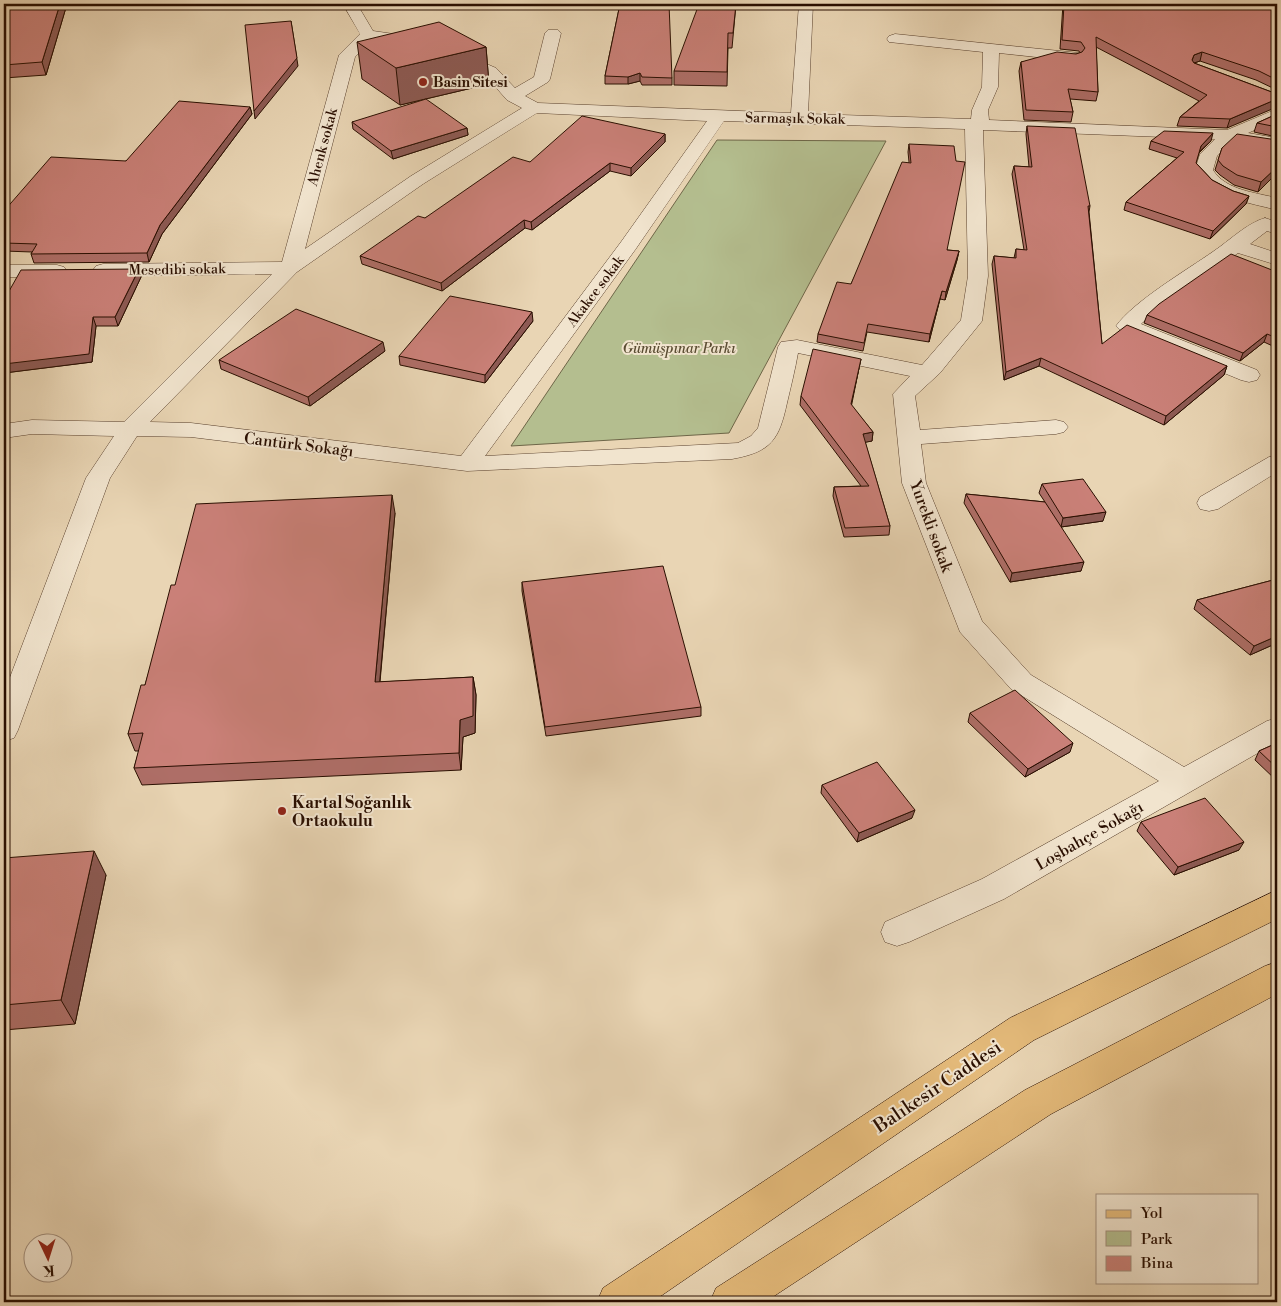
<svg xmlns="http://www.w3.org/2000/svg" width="1281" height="1306" font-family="'Libre Bodoni',serif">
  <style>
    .green { fill: #b4be8f; stroke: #6e6648 }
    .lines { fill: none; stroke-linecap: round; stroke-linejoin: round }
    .minor-casing { stroke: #59402d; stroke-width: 1 }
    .major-casing { stroke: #290e00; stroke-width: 1 }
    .minor { fill: #f1e4ce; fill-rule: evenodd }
    .major { fill: #e4ba7a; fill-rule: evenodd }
    .wall { fill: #ae6e67; stroke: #290e00 }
    .shaded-wall { fill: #8d5a54; stroke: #290e00 }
    .building { fill: #ca8078; stroke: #290e00 }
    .poi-dot { fill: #8f2418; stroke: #f1e4ce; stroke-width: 2 }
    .labels { text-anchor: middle; stroke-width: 4; stroke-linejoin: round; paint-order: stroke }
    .far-poi-label { font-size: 14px; font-weight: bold; fill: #290e00; stroke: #f1e4ce; text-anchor: start }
    .far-street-label { font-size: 14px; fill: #290e00; stroke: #f1e4ce }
    .far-park-label { font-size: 14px; font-style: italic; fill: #5a4c32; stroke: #f1e4ce }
    .street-label { font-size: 16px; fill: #290e00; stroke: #f1e4ce }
    .poi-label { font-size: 16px; font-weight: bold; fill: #290e00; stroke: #f1e4ce; text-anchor: start }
    .near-street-label { font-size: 19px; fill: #290e00; stroke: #f1e4ce }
  </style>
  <rect width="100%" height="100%" fill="#e9d5b4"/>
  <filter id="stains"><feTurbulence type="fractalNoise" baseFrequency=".004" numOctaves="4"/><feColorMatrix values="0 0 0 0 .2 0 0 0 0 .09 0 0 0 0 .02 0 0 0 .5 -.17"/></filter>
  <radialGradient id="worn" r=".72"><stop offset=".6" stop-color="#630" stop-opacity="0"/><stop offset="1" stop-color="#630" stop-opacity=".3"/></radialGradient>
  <path class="green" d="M 717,140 L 886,141 L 729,433 L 511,446 Z"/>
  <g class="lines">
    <g class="minor-casing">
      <path id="minor" d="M 343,4 L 357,4 L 373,31 L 415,37 L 421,39 L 423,42 L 421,45 L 415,47 L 372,40 L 355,57 L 305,249 L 411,176 L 522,108 L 507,100 L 484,74 L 447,58 L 445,55 L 447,52 L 459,52 L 496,68 L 515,88 L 534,77 L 545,33 L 548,30 L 558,30 L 561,33 L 550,79 L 548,82 L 525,96 L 538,103 L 791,113 L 799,4 L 813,4 L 808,114 L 971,119 L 972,110 L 982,87 L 983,52 L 889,42 L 887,39 L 889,36 L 895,34 L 1079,53 L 1081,56 L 1079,59 L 1073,61 L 999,53 L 998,87 L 988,110 L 989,120 L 1227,130 L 1277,109 L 1277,120 L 1248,133 L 1277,138 L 1277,148 L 1233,141 L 1217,156 L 1213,170 C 1225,190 1257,193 1277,198 L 1277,210 C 1247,202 1212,198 1195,170 L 1200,154 L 1215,139 L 983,130 L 988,276 L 982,321 L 940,373 L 915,396 L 920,430 L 1056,420 L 1064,422 L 1068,427 L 1064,432 L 1056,434 L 921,444 L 926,483 L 982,621 L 1031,675 L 1184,767 L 1267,721 L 1277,718 L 1277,742 L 1004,899 L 909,942 L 897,946 L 885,942 L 881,932 L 885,922 L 982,879 L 1159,781 L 1011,689 L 960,632 L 902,483 L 893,394 L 910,376 L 798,353 C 795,370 791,386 787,403 C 779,440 771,452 732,459 L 467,471 L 191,437 L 137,436 L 110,478 L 18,730 L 14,738 L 4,741 L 4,693 L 86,478 L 114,436 L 32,434 L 4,438 L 4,424 L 32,420 L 124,422 L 272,274 L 103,276 L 96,274 L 93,270 L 96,266 L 103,264 L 282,262 L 339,55 L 360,34 ZM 537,113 L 707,121 L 621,242 L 461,456 L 191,423 L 150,422 L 297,272 L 423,184 ZM 724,121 L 965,129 L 968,276 L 961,320 L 922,365 L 797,340 L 781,342 L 778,347 L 758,428 L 751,436 L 738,443 L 485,456 L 635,250 Z
        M 1265,218 L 1277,222 L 1277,234 L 1267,231 L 1250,244 L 1277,253 L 1277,265 L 1238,253 L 1155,311 L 1141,324 L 1257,370 L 1260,375 L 1257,380 L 1249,382 L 1241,380 L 1120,330 L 1116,326 C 1134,301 1187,270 1214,251 C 1229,241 1247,223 1265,218 Z
        M 4,265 L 57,265 L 64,267 L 67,271 L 64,275 L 57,277 L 4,277 Z
        M 1277,455 L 1277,472 L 1218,509 L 1209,511 L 1200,509 L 1197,503 L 1200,497 L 1269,457 Z"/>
    </g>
    <g class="major-casing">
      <path id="major" d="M 1277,890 L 1277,919 L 1034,1040 L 652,1302 L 597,1302 L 603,1288 L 1010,1018 Z
        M 1277,962 L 1277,994 L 1051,1114 L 765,1302 L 710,1302 L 716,1288 L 1025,1090 L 1265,966 Z"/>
    </g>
    <use href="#minor" class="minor"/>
    <use href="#major" class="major"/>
  </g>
  <path class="wall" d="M 4,4 L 67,4 L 46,75 L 4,78 Z
    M 620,4 L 672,78 L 672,85 L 642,85 L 640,81 L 628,84 L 605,84 L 605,76 Z
    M 736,4 L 732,48 L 728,48 L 727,86 L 674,85 L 674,71 Z
    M 1063,4 L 1245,4 L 1246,6 L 1277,8 L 1277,90 L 1256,80 L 1200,61 L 1194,63 L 1277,94 L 1227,128 L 1177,126 L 1180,117 L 1199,101 L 1096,47 L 1098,92 L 1096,101 L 1070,99 L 1073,112 L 1071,122 L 1024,120 L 1019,71 L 1021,62 L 1076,54 L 1080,53 L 1079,51 L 1060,49 Z
    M 357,42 L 486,47 L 489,84 L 400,105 L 362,79 Z
    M 250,107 L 252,114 L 162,234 L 149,262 L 34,263 L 31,254 L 32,252 L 4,251 L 4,211 L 126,161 Z
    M 1277,114 L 1277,137 L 1254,132 L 1257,123 Z
    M 352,122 L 467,128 L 468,135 L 393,159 L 353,129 Z
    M 1027,126 L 1090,206 L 1089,212 L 1102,344 L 1227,366 L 1224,375 L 1164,425 L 1039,366 L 1004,380 L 992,264 L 994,256 L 1014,258 L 1016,249 L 1024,250 L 1012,174 L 1014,166 L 1029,167 L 1026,134 Z
    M 665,134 L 665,142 L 631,176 L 610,171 L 532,230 L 525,228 L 442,291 L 362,264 L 360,256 L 425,218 L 530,162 Z
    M 1277,140 L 1258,192 L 1234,185 L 1220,175 L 1215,170 L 1222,148 Z
    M 1151,141 L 1211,141 L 1199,153 L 1196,163 L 1212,180 L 1233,191 L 1249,196 L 1246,204 L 1210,239 L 1124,210 L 1126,202 L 1177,158 L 1149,149 Z
    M 909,144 L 947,250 L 959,251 L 957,260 L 945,300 L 940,299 L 929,342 L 867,332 L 863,351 L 817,342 L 818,334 L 851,284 L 909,162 L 908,152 Z
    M 139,269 L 141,277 L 118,326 L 96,326 L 92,362 L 4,373 L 4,300 Z
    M 1277,272 L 1277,348 L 1264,342 L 1240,361 L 1144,323 L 1147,315 Z
    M 533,321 L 485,383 L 400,365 L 399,356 Z
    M 385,351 L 310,406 L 221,369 L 219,360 Z
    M 859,368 L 851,405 L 873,432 L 872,441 L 865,442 L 890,526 L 889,535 L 844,537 L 833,496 L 834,487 L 861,486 L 800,405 L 801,396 Z
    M 1042,484 L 1103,521 L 1061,527 L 1081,571 L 1010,582 L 964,503 L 966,494 L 1045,502 L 1039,493 Z
    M 395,513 L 380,682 L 473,677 L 476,695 L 475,733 L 463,737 L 461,770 L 142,785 L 134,768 L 139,751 L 135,751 L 128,734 L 145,685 L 175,585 Z
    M 1277,579 L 1277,643 L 1250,655 L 1194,609 L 1197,600 Z
    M 522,582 L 701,707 L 701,716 L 546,736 L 522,591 Z
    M 970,713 L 1070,752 L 1025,777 L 968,722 Z
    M 1277,743 L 1277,781 L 1255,760 L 1259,751 Z
    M 822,785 L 912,818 L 857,842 L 821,793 Z
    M 1141,822 L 1239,850 L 1174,875 L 1137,831 Z
    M 4,858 L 106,875 L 75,1024 L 4,1030 Z"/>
  <path class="shaded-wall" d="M 60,4 L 67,4 L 46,75 L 42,62 Z
    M 291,21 L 298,66 L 255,119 L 254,111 Z
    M 486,47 L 489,84 L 400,105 L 396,68 Z
    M 1202,52 L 1200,61 L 1191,64 L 1189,69 L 1194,55 Z
    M 640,73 L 640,81 L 628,84 L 628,77 Z
    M 1277,99 L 1277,107 L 1227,128 L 1230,119 Z
    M 250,107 L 252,114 L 162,234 L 149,262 L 147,253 L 160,225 Z
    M 467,128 L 468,135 L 393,159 L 391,151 Z
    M 1213,133 L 1211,141 L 1198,153 L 1201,146 Z
    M 665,134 L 665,142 L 631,176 L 631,168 Z
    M 610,163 L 610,171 L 532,230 L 531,222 Z
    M 1277,167 L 1277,173 L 1258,192 L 1261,182 Z
    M 1249,196 L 1246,204 L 1210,239 L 1213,231 Z
    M 524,220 L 525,228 L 442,291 L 441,283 Z
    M 959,251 L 957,260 L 945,300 L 946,292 Z
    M 139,269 L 141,277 L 118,326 L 115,317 Z
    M 942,291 L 940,299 L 929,342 L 930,334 Z
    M 532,312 L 533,321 L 485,383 L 485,375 Z
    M 93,317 L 96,326 L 92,362 L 4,373 L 4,364 Z
    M 1267,334 L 1264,342 L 1240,361 L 1243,353 Z
    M 383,342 L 385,351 L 310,406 L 308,397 Z
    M 1041,358 L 1039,366 L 1004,380 L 1006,372 Z
    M 861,359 L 859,368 L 850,413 L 851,404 Z
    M 1227,366 L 1224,375 L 1164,425 L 1166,416 Z
    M 873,432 L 872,441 L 862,443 L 863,434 Z
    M 392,495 L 395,513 L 378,700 L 375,682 Z
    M 1106,512 L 1103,521 L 1061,527 L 1063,518 Z
    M 1084,562 L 1081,571 L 1010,582 L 1012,573 Z
    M 1277,636 L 1277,643 L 1250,655 L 1254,646 Z
    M 473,677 L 476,695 L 475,733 L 463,737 L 461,770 L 459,753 L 460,720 Z
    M 1073,743 L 1070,752 L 1025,777 L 1028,769 Z
    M 915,810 L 912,818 L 857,842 L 859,833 Z
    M 1244,842 L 1239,850 L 1174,875 L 1178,867 Z
    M 94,851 L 106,875 L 75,1024 L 61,1000 Z"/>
  <path class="building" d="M 4,4 L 60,4 L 42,62 L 4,65 Z
    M 620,4 L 669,4 L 672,78 L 642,77 L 640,73 L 628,77 L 605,76 Z
    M 699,4 L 736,4 L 733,33 L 728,33 L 727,72 L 674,71 Z
    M 1064,4 L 1245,4 L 1246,6 L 1277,8 L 1277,80 L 1259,71 L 1202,52 L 1194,55 L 1192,60 L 1194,63 L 1277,94 L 1277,99 L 1230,119 L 1180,117 L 1207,95 L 1096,37 L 1098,92 L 1068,89 L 1073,112 L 1026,110 L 1021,62 L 1057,52 L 1076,54 L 1082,52 L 1085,48 L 1081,42 L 1062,40 Z
    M 291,21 L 297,58 L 254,111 L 245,25 Z
    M 439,22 L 486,47 L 396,68 L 357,42 Z
    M 426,99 L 467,128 L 391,151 L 352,122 Z
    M 179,101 L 250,107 L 160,225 L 147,253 L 31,254 L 37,244 L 4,243 L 4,211 L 51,157 L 126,161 Z
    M 1277,114 L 1277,127 L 1257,123 Z
    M 582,116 L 665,134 L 631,168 L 610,163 L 531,222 L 524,220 L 441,283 L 360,256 L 418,216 L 425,218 L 513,157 L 530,162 Z
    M 1027,126 L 1075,128 L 1090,206 L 1088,206 L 1102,344 L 1127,325 L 1227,366 L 1166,416 L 1041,358 L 1006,372 L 994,256 L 1016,258 L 1016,249 L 1027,250 L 1014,166 L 1032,167 Z
    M 1164,131 L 1213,133 L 1201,146 L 1196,163 L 1212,180 L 1233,191 L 1249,196 L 1213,231 L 1126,202 L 1184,152 L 1151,141 Z
    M 1237,134 L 1277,140 L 1277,167 L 1261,182 L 1237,175 L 1223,166 L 1218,160 L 1222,148 Z
    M 909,144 L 954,146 L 956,161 L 965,162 L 947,250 L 959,251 L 946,292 L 942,291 L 930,334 L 868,324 L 864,343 L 818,334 L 837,282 L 851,284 L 902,162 L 911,163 Z
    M 1231,254 L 1277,272 L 1277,338 L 1267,334 L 1243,353 L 1147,315 L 1159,304 Z
    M 139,269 L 115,317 L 93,317 L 89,354 L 4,364 L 4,300 L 21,270 Z
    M 450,296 L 532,312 L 485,375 L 399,356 Z
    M 296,309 L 383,342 L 308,397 L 219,360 Z
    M 813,349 L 861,359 L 851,404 L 873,432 L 863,434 L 890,526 L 845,528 L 834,487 L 869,486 L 801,396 Z
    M 1083,479 L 1106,512 L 1063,518 L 1042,484 Z
    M 966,494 L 1045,502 L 1084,562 L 1012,573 Z
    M 392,495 L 375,682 L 473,677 L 473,716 L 460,720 L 459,753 L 134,768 L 143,733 L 128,734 L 141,685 L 145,685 L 171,585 L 175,585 L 196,504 Z
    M 663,566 L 701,707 L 545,727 L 522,582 Z
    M 1277,579 L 1277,636 L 1254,646 L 1197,600 Z
    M 1015,690 L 1073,743 L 1028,769 L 970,713 Z
    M 1277,743 L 1277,768 L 1259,751 Z
    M 877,762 L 915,810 L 859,833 L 822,785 Z
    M 1205,798 L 1244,842 L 1178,867 L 1141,822 Z
    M 94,851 L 61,1000 L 4,1005 L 4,858 Z"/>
  <g class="poi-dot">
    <circle cx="423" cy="82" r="5"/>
    <circle cx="282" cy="811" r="5"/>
  </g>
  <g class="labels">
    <g class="far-poi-label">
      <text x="433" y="87">Basin Sitesi</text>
    </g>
    <g class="far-street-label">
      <text transform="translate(795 118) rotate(1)" y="5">Sarmaşık Sokak</text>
      <text transform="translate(322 147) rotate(-75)" y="5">Ahenk sokak</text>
      <text transform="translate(177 269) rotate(-1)" y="5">Mesedibi sokak</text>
      <text transform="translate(595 291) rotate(-53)" y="5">Akakce sokak</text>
    </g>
    <g class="far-park-label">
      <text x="679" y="353">Gümüşpınar Parkı</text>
    </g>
    <g class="street-label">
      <text transform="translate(299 444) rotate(7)" y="6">Cantürk Sokağı</text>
      <text transform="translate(932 526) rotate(70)" y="6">Yurekli sokak</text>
      <text transform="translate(1089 835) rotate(-30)" y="6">Loşbahçe Sokağı</text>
    </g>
    <g class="poi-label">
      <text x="292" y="808">Kartal Soğanlık<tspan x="292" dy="18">Ortaokulu</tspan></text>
    </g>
    <g class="near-street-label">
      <text transform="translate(937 1086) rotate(-34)" y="7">Balıkesir Caddesi</text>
    </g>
  </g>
  <rect width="1281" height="1306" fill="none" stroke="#e9d5b4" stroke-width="20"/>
  <rect x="5" y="5" width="1271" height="1296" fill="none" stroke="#290e00" stroke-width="2.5"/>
  <rect x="10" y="10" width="1261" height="1286" fill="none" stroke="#290e00"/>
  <rect x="1096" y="1194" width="162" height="90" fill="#f1e4ce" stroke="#a18e7c"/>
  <rect x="1106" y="1210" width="25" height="8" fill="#e4ba7a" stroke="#a18e7c"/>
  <text x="1141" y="1218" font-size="15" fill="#290e00">Yol</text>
  <rect x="1106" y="1231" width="25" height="15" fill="#b4be8f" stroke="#a18e7c"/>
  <text x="1141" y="1244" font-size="15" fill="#290e00">Park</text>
  <rect x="1106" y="1256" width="25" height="15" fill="#ca8078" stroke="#a18e7c"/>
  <text x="1141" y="1268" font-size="15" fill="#290e00">Bina</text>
  <g transform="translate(48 1258) rotate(176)"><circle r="24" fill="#f1e4ce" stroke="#a18e7c"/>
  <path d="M0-4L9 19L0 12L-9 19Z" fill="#8f2418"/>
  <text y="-8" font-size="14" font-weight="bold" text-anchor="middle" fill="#290e00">K</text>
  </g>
  <rect width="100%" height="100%" filter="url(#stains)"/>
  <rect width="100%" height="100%" fill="url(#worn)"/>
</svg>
